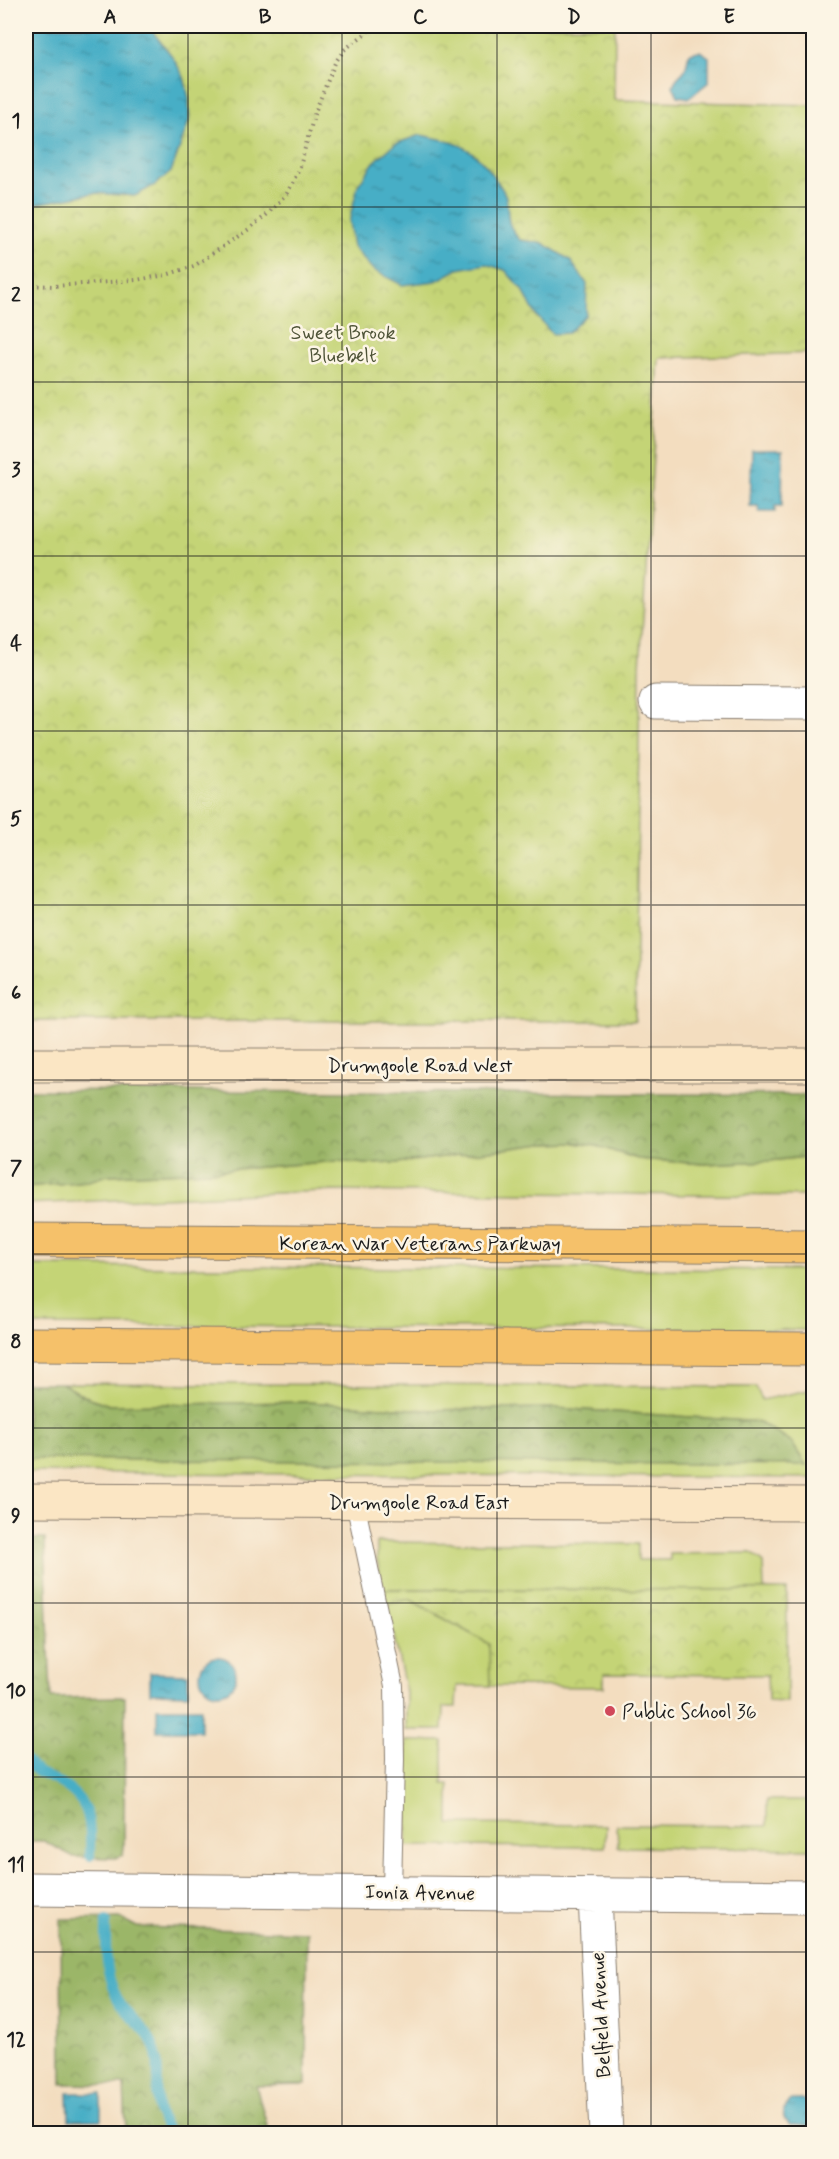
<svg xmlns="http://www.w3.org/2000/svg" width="839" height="2159" font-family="Mynerve,sans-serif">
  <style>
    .green { fill: #c4d476; stroke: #707849; stroke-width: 1.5 }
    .forest { fill: url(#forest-crowns); stroke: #5c6942; stroke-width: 1.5 }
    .park { fill: url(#park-crowns); stroke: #707849; stroke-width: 1.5 }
    .water { fill: url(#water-ripples); stroke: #326571; stroke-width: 1.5 }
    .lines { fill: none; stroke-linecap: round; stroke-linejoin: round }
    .stream { stroke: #47aec6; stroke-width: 10 }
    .service-casing { stroke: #887c6e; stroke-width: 20 }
    .minor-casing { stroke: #887c6e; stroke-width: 35 }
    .secondary-casing { stroke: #887c6e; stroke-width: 35 }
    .motorway-casing { stroke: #887c6e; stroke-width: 35 }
    .path { stroke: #887c6e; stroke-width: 4; stroke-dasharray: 1.5 4.5; stroke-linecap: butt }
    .service { stroke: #fff; stroke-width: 18 }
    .minor { stroke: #fff; stroke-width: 33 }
    .secondary { stroke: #fbe6c4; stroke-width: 33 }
    .motorway { stroke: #f5c16b; stroke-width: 33 }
    .grid { fill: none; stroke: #1c1c1c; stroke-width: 1.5; stroke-opacity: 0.55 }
    .poi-dot { fill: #d1495b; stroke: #fcf5e5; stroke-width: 2 }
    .labels { text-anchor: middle; stroke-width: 5; stroke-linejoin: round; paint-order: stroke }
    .park-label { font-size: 20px; fill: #4e5337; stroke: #fcf5e5 }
    .street-label { font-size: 20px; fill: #1c1c1c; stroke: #fcf5e5 }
    .poi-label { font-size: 20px; fill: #1c1c1c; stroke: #fcf5e5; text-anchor: start }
    .neatline { fill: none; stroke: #1c1c1c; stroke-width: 2 }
    .grid-label { font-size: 20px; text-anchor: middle; font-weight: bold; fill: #1c1c1c }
  </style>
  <defs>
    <pattern id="forest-crowns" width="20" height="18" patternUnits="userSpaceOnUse" patternTransform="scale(1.5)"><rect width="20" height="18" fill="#9bb667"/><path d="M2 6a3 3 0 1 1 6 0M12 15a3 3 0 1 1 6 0" fill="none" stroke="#7e9354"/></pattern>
    <pattern id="park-crowns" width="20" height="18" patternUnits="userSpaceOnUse" patternTransform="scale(1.5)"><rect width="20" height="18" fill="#c4d476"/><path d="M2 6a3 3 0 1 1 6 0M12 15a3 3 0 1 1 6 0" fill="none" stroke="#a8b566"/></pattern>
    <pattern id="water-ripples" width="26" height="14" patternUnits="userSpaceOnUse" patternTransform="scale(1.5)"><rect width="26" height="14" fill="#47aec6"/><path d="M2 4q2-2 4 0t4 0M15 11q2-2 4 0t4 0" fill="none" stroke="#3a8da0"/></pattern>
  </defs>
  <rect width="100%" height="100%" fill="#fcf5e5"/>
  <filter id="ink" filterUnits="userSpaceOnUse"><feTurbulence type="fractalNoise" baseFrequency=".0167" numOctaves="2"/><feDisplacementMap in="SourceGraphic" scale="12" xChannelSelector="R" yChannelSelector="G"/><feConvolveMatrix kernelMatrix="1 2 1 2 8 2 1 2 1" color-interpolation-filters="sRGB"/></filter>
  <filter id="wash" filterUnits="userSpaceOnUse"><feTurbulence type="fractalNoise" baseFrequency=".008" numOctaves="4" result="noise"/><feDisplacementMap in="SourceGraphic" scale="24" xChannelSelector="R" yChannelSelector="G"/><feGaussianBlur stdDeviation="1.35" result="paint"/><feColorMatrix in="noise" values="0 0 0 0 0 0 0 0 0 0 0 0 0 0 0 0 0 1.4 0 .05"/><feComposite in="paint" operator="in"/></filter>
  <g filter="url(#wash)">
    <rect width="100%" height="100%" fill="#f3ddbf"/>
    <path class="green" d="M 575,1143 L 597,1146 L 638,1159 L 704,1164 L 769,1161 L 814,1156 L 813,1196 L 324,1191 L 26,1204 L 26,1187 L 88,1181 L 108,1175 L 210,1171 L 338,1161 L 366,1164 L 397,1163 L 542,1144 Z
      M 26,1266 L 813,1270 L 813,1330 L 26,1325 Z
      M 62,1383 L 756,1387 L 762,1400 L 813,1389 L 813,1478 L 26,1472 L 26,1459 L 805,1464 L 792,1443 L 760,1422 L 705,1418 L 554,1408 L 427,1410 L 307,1402 L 109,1405 L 82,1395 Z
      M 377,1542 L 638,1544 L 638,1560 L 670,1560 L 670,1554 L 751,1553 L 763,1562 L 764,1590 L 383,1589 L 377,1559 Z
      M 409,1599 L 490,1644 L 490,1686 L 457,1686 L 456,1707 L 444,1707 L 443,1730 L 406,1730 L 406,1692 L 387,1604 Z
      M 406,1741 L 443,1741 L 443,1784 L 449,1784 L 449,1824 L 606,1825 L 605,1847 L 407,1846 Z
      M 767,1800 L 813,1800 L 813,1849 L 618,1847 L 617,1825 L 767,1826 Z"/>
    <path class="forest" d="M 26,1090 L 813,1095 L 813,1156 L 769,1161 L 704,1164 L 638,1159 L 597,1146 L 575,1143 L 542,1144 L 397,1163 L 366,1164 L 338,1161 L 210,1171 L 108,1175 L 88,1181 L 26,1187 Z
      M 26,1383 L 62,1383 L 82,1395 L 109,1405 L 307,1402 L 427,1410 L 554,1408 L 705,1418 L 760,1422 L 792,1443 L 806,1465 L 26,1459 Z
      M 26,1539 L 45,1539 L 51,1698 L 125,1697 L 124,1847 L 123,1855 L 115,1858 L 74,1857 L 44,1841 L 26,1841 Z
      M 120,1918 L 137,1927 L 307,1932 L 306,2085 L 256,2086 L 269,2133 L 126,2133 L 124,2085 L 62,2084 L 61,1919 Z"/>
    <path class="park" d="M 26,26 L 615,26 L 614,100 L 813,105 L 813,353 L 659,358 L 640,667 L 635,1021 L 26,1021 Z
      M 383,1589 L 787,1590 L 787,1702 L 768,1701 L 767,1675 L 604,1674 L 604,1687 L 490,1686 L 489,1644 L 410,1599 L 387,1604 Z"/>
    <path class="water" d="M 26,26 L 151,26 L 152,31 L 172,56 L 184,77 L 189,99 L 189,121 L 171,172 L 155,185 L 135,196 L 94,193 L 26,206 Z
      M 700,51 L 709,57 L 709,82 L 689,98 L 678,96 L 673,86 C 675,78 679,77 684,71 C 691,61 682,52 700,51 Z
      M 420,135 C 454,141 475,146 494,177 C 498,183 504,190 506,197 C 510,218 504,222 520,240 L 543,243 L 570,260 L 587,284 L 586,315 L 568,333 L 552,334 L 536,315 L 523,291 L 505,270 L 486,264 L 458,269 L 436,281 L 402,285 L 373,270 L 353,247 L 349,222 L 358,185 L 374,162 L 395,144 Z
      M 752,449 L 783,449 L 782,506 L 775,506 L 775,512 L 759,512 L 758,506 L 750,506 Z
      M200 1675a18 18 0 1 1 36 0a18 18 0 1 1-36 0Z
      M 150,1673 L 188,1674 L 188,1694 L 150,1693 Z
      M 157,1708 L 201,1708 L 201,1731 L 157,1731 Z
      M 68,2093 L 101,2093 L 101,2120 L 69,2120 Z
      M 791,2100 L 813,2100 L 813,2126 L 790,2125 L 784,2118 L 783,2111 Z"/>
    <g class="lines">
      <path class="stream" d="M 26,1760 C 32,1770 41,1774 52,1779 C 90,1797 91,1818 90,1856
        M 106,1921 C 106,1949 104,1981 122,2005 C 132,2020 149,2030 155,2049 C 164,2081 147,2103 170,2134"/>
    </g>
  </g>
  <g filter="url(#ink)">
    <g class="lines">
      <g class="service-casing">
        <path id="service" d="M 355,1502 L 394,1686 L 395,1759 L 392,1891"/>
      </g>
      <g class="minor-casing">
        <path id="minor" d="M 656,702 L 814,703
          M 26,1889 L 814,1897
          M 595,1896 L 606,2134"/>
      </g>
      <g class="secondary-casing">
        <path id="secondary" d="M 26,1065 L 814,1065
          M 26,1500 L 814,1504"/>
      </g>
      <g class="motorway-casing">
        <path id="motorway" d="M 26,1240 L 814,1246
          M 26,1344 L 814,1349"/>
      </g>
      <path class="path" d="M 26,285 L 55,286 L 136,280 L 166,275 L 194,266 L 249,229 L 269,213 L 287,193 L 299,170 L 315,112 L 335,63 L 344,50 L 375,26"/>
      <use href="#service" class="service"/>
      <use href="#minor" class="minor"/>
      <use href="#secondary" class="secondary"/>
      <use href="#motorway" class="motorway"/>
    </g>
  </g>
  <path class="grid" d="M 188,26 L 188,2134M 342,26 L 342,2134M 497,26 L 497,2134M 651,26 L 651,2134M 26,207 L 814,207M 26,382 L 814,382M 26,556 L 814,556M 26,731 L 814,731M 26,905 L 814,905M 26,1080 L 814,1080M 26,1254 L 814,1254M 26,1428 L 814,1428M 26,1603 L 814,1603M 26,1777 L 814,1777M 26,1952 L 814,1952"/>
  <circle class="poi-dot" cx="610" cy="1711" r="6"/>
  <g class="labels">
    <g class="park-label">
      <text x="343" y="339">Sweet Brook<tspan x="343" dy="23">Bluebelt</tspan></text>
    </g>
    <g class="street-label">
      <text x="420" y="1072">Drumgoole Road West</text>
      <text x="420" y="1250">Korean War Veterans Parkway</text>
      <text x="419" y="1509">Drumgoole Road East</text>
      <text transform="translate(420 1892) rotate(1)" y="7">Ionia Avenue</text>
      <text transform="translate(600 2015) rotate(-93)" y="7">Belfield Avenue</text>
    </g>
    <g class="poi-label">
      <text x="622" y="1718">Public School 36</text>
    </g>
  </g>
  <rect width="839" height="2159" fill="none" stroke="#fcf5e5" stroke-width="66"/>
  <rect x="33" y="33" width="773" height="2093" class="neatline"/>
  <g class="grid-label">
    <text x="110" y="23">A</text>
    <text x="265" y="23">B</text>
    <text x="420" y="23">C</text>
    <text x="574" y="23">D</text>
    <text x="729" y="23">E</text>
    <text x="16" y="127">1</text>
    <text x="16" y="301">2</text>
    <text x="16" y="476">3</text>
    <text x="16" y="650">4</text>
    <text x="16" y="825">5</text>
    <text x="16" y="999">6</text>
    <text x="16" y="1174">7</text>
    <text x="16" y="1348">8</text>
    <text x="16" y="1522">9</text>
    <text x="16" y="1697">10</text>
    <text x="16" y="1871">11</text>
    <text x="16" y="2046">12</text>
  </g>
</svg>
